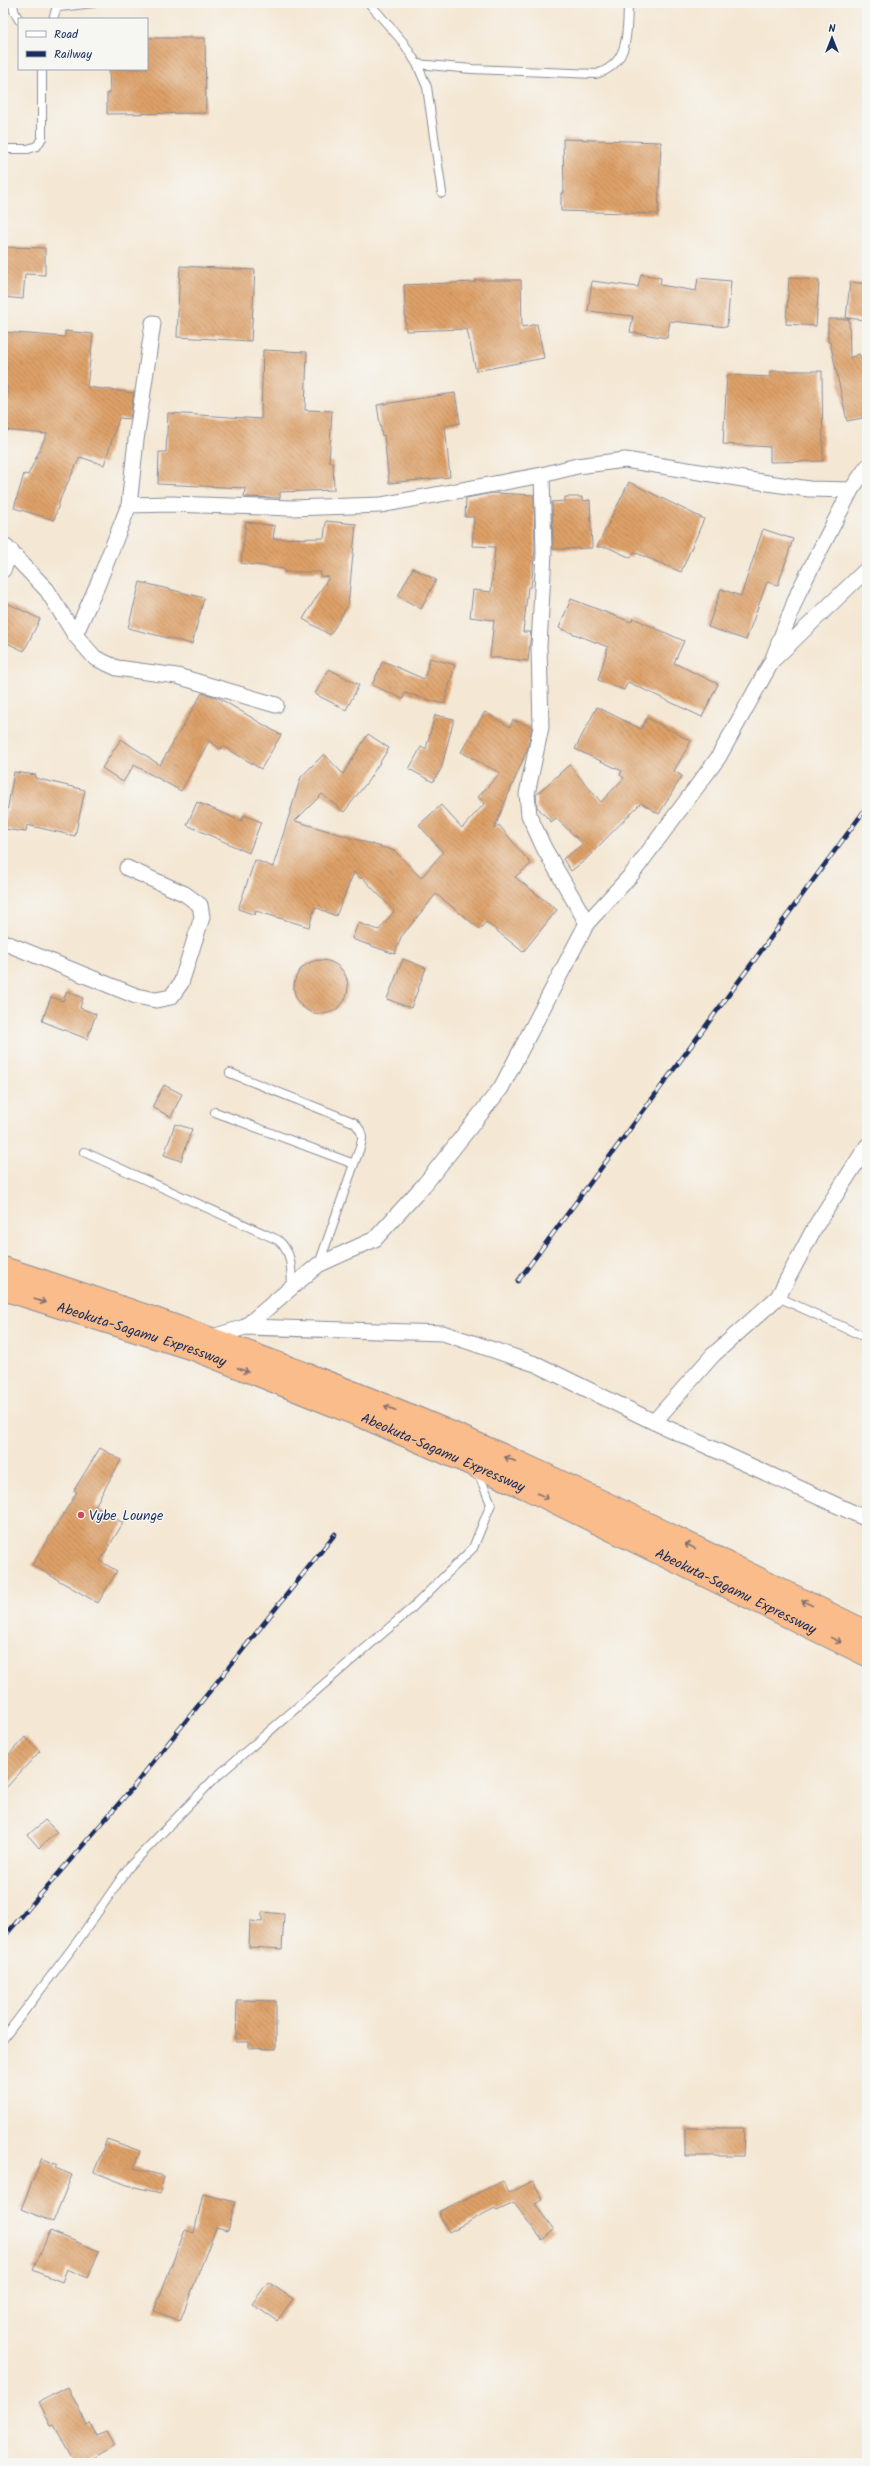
<svg xmlns="http://www.w3.org/2000/svg" width="870" height="2466" font-family="Kalam,sans-serif">
  <style>
    .building { fill: url(#building-back-hatch) }
    .lines { fill: none; stroke-linecap: round; stroke-linejoin: round }
    .lane-casing { stroke: #888b98; stroke-width: 10 }
    .street-casing { stroke: #888b98; stroke-width: 17 }
    .highway-casing { stroke: #888b98; stroke-width: 24 }
    .lane { stroke: #fff; stroke-width: 8 }
    .street { stroke: #fff; stroke-width: 15 }
    .highway { stroke: #f9bc8a; stroke-width: 22 }
    .rail-casing { stroke: #1b2f5e; stroke-width: 4.5 }
    .rail { stroke: #f6f6f2; stroke-width: 3; stroke-dasharray: 9; stroke-linecap: butt }
    .oneway { stroke: #7f6e72 }
    .poi-dot { fill: #d1495b; stroke: #f6f6f2; stroke-width: 1.5 }
    .labels { text-anchor: middle; stroke-width: 3; stroke-linejoin: round; paint-order: stroke }
    .street-label { font-size: 14px; fill: #1b2f5e; stroke: #f6f6f2 }
    .poi-label { font-size: 14px; fill: #1b2f5e; stroke: #f6f6f2; text-anchor: start }
  </style>
  <defs>
    <pattern id="building-back-hatch" width="6" height="6" patternUnits="userSpaceOnUse"><rect width="6" height="6" fill="#dea068"/><path d="M-1 5l2 2M0 0l6 6M5-1l2 2" fill="none" stroke="#b38359"/></pattern>
  </defs>
  <rect width="100%" height="100%" fill="#f6f6f2"/>
  <filter id="ink" filterUnits="userSpaceOnUse"><feTurbulence type="fractalNoise" baseFrequency=".025" numOctaves="2"/><feDisplacementMap in="SourceGraphic" scale="8" xChannelSelector="R" yChannelSelector="G"/><feConvolveMatrix kernelMatrix="1 2 1 2 8 2 1 2 1" color-interpolation-filters="sRGB"/></filter>
  <filter id="wash" filterUnits="userSpaceOnUse"><feTurbulence type="fractalNoise" baseFrequency=".012" numOctaves="4" result="noise"/><feDisplacementMap in="SourceGraphic" scale="16" xChannelSelector="R" yChannelSelector="G"/><feGaussianBlur stdDeviation="0.9" result="paint"/><feColorMatrix in="noise" values="0 0 0 0 0 0 0 0 0 0 0 0 0 0 0 0 0 1.4 0 .05"/><feComposite in="paint" operator="in"/></filter>
  <g filter="url(#wash)">
    <rect width="100%" height="100%" fill="#f4e7d3"/>
    <g id="blocks">
      <path class="building" d="M 147,38 L 205,38 L 206,113 L 107,114 L 107,93 L 110,93 L 109,69 L 147,69 Z
        M 563,139 L 661,142 L 658,214 L 561,211 L 561,193 L 564,193 Z
        M 3,247 L 45,248 L 45,275 L 25,274 L 23,299 L 3,297 Z
        M 180,266 L 255,270 L 251,341 L 177,337 Z
        M 641,274 L 661,278 L 660,285 L 696,291 L 698,278 L 731,281 L 727,327 L 670,321 L 667,338 L 630,332 L 633,316 L 588,311 L 592,281 L 638,287 Z
        M 789,278 L 819,280 L 816,326 L 786,324 Z
        M 475,280 L 521,280 L 522,327 L 537,324 L 544,358 L 476,371 L 467,329 L 406,331 L 404,285 L 475,282 Z
        M 850,282 L 867,284 L 867,320 L 846,318 Z
        M 828,319 L 849,319 L 850,358 L 859,354 L 867,370 L 867,417 L 847,421 L 830,342 L 828,342 Z
        M 65,331 L 93,334 L 87,387 L 134,393 L 130,419 L 119,418 L 104,465 L 80,457 L 61,497 L 54,520 L 14,508 L 24,474 L 28,475 L 47,434 L 3,430 L 7,387 L 3,387 L 3,348 L 4,332 L 65,337 Z
        M 263,350 L 307,352 L 305,410 L 332,411 L 329,462 L 333,462 L 334,490 L 280,492 L 280,498 L 244,497 L 245,488 L 158,484 L 159,452 L 166,452 L 168,413 L 261,419 Z
        M 770,371 L 822,371 L 823,461 L 770,462 L 770,447 L 723,444 L 727,375 L 770,377 Z
        M 455,393 L 460,423 L 445,426 L 450,477 L 389,483 L 384,435 L 382,436 L 377,405 Z
        M 629,482 L 704,519 L 681,572 L 634,552 L 631,558 L 607,547 L 597,547 Z
        M 492,493 L 534,495 L 535,549 L 531,587 L 528,587 L 523,632 L 531,632 L 528,661 L 490,657 L 494,620 L 470,617 L 473,590 L 491,592 L 495,547 L 472,546 L 474,517 L 465,517 L 466,498 Z
        M 565,497 L 582,497 L 582,501 L 590,500 L 592,548 L 553,549 L 552,502 L 565,501 Z
        M 326,521 L 356,524 L 348,605 L 330,635 L 303,619 L 329,577 L 320,576 L 321,572 L 284,572 L 284,569 L 241,563 L 246,522 L 275,526 L 273,539 L 324,538 Z
        M 763,529 L 793,539 L 778,585 L 767,582 L 746,640 L 708,627 L 721,589 L 741,596 Z
        M 413,568 L 436,580 L 421,609 L 398,596 Z
        M 140,582 L 204,598 L 192,644 L 128,628 Z
        M 571,599 L 631,622 L 633,618 L 684,641 L 674,663 L 718,684 L 702,717 L 628,682 L 624,690 L 598,680 L 608,647 L 559,628 Z
        M 3,601 L 40,619 L 24,651 L 3,641 Z
        M 430,658 L 455,665 L 444,704 L 405,693 L 403,699 L 372,685 L 383,661 L 424,679 Z
        M 329,669 L 359,685 L 346,710 L 315,694 Z
        M 202,693 L 217,697 L 281,735 L 261,769 L 223,746 L 221,749 L 209,741 L 181,791 L 134,765 L 123,782 L 102,768 L 121,739 L 160,765 Z
        M 597,707 L 641,729 L 647,718 L 691,741 L 674,771 L 682,776 L 659,814 L 641,803 L 584,861 L 571,871 L 563,859 L 583,844 L 556,818 L 551,822 L 537,807 L 536,795 L 569,765 L 601,802 L 624,778 L 620,775 L 622,771 L 575,749 Z
        M 485,712 L 510,727 L 513,720 L 532,727 L 527,750 L 494,829 L 499,825 L 531,864 L 515,877 L 557,910 L 523,952 L 486,922 L 480,929 L 436,894 L 401,937 L 395,954 L 352,939 L 358,923 L 379,930 L 394,911 L 362,877 L 361,879 L 354,872 L 336,916 L 315,907 L 309,927 L 256,911 L 255,915 L 238,909 L 255,860 L 273,867 L 301,777 L 324,754 L 343,774 L 368,734 L 389,748 L 368,781 L 344,812 L 322,794 L 295,821 L 395,851 L 421,878 L 443,852 L 419,825 L 441,805 L 462,828 L 485,803 L 478,797 L 500,773 L 461,752 Z
        M 435,715 L 454,719 L 441,769 L 433,782 L 409,769 L 421,747 L 426,749 Z
        M 14,772 L 36,775 L 35,778 L 85,790 L 75,836 L 27,825 L 26,832 L 4,829 Z
        M 197,802 L 241,821 L 244,815 L 261,822 L 249,853 L 187,825 Z
        M 403,959 L 426,968 L 411,1008 L 387,999 Z
        M294 987a27 27 0 1 1 54 0a27 27 0 1 1-54 0Z
        M 67,991 L 83,998 L 80,1008 L 96,1014 L 87,1039 L 42,1021 L 51,997 L 63,1001 Z
        M 164,1085 L 182,1094 L 171,1117 L 152,1107 Z
        M 175,1124 L 192,1129 L 181,1161 L 164,1155 Z
        M 100,1448 L 121,1460 L 95,1506 L 123,1523 L 100,1561 L 117,1571 L 98,1603 L 32,1565 L 77,1492 L 74,1490 Z
        M 25,1737 L 40,1751 L 3,1791 L 3,1761 Z
        M 45,1820 L 57,1832 L 39,1848 L 28,1835 Z
        M 262,1912 L 284,1914 L 282,1949 L 249,1947 L 250,1921 L 262,1922 Z
        M 237,2000 L 276,2001 L 276,2049 L 249,2048 L 249,2042 L 236,2042 Z
        M 685,2128 L 744,2128 L 743,2156 L 685,2156 Z
        M 107,2139 L 140,2151 L 134,2168 L 164,2176 L 160,2193 L 127,2185 L 94,2172 Z
        M 42,2158 L 57,2165 L 55,2168 L 72,2175 L 53,2222 L 21,2209 Z
        M 503,2181 L 509,2193 L 533,2181 L 543,2200 L 535,2204 L 554,2230 L 542,2240 L 514,2203 L 497,2211 L 495,2208 L 449,2232 L 438,2212 Z
        M 203,2194 L 235,2202 L 228,2231 L 216,2228 L 180,2321 L 154,2311 L 185,2230 L 194,2233 Z
        M 50,2231 L 99,2251 L 88,2278 L 67,2269 L 62,2282 L 33,2270 Z
        M 268,2282 L 293,2299 L 277,2321 L 252,2304 Z
        M 68,2387 L 87,2425 L 90,2423 L 96,2435 L 106,2431 L 114,2445 L 86,2463 L 75,2463 L 54,2425 L 51,2426 L 39,2402 Z"/>
    </g>
  </g>
  <g filter="url(#ink)">
    <use href="#blocks" fill-opacity="0" stroke="#888b98" stroke-width="1"/>
    <g class="lines">
      <g class="lane-casing">
        <path id="lane" d="M 13,3 L 14,11 L 19,20
          M 369,3 L 403,42 L 417,64 L 427,87 L 442,193
          M 59,7 L 94,3
          M 53,19 L 58,3
          M 417,64 L 472,69 L 596,74 C 630,64 627,32 628,3
          M 3,149 L 28,149 L 37,146 L 42,138 L 42,69
          M 230,1073 L 353,1122 C 369,1135 360,1146 354,1164
          M 215,1112 L 354,1164 L 319,1264
          M 84,1152 L 278,1240 C 293,1253 291,1269 292,1288
          M 778,1297 L 867,1338
          M 3,2039 L 77,1942 L 129,1867 L 214,1779 L 412,1608 L 473,1548 L 491,1504 L 480,1477 L 475,1474"/>
      </g>
      <g class="street-casing">
        <path id="street" d="M 542,475 L 544,553 L 539,646 L 541,727 L 527,794 L 529,815 L 544,848 L 587,923
          M 129,505 L 171,504 L 291,508 L 381,505 L 542,475 L 577,466 L 625,460 L 768,483 L 809,489 L 851,490
          M 3,544 L 47,590 L 75,635 L 95,658 L 117,668 L 177,676 L 276,705
          M 3,570 L 11,551
          M 75,635 L 97,586 L 129,505 L 136,440 L 153,323
          M 775,658 L 867,569
          M 3,942 L 136,996 L 156,1000 L 171,997 L 181,983 L 202,917 L 200,905 L 185,894 L 127,868
          M 245,1327 L 318,1265 L 375,1239 L 424,1185 L 501,1088 L 587,923 L 632,874 L 718,758 L 772,661 L 799,591 L 851,490 L 867,467
          M 206,1339 L 245,1327 L 443,1333 L 538,1365 L 654,1422 L 867,1519
          M 654,1422 L 713,1355 L 778,1297 L 815,1227 L 867,1146"/>
      </g>
      <g class="highway-casing">
        <g id="highway">
          <path d="M 3,1268 C 155,1317 304,1370 450,1432 C 592,1493 729,1565 867,1632"/>
          <path id="s1" d="M 3,1289 L 196,1350 L 363,1417 L 528,1489 L 867,1655"/>
        </g>
      </g>
      <use href="#lane" class="lane"/>
      <use href="#street" class="street"/>
      <use href="#highway" class="highway"/>
      <g class="rail-casing">
        <path id="rail" d="M 518,1281 L 867,807
          M 3,1938 L 134,1786 L 335,1534"/>
      </g>
      <use href="#rail" class="rail"/>
    </g>
    <defs><path id="oneway-shaft" d="M-6 0H5M1.5-3L5.5 0L1.5 3" fill="none" stroke-width="1.6" stroke-linecap="round" stroke-linejoin="round"/></defs>
    <g class="oneway">
      <use href="#oneway-shaft" transform="translate(40 1301) rotate(18)"/>
      <use href="#oneway-shaft" transform="translate(243 1370) rotate(23)"/>
      <use href="#oneway-shaft" transform="translate(390 1408) rotate(-158)"/>
      <use href="#oneway-shaft" transform="translate(510 1459) rotate(-156)"/>
      <use href="#oneway-shaft" transform="translate(543 1496) rotate(26)"/>
      <use href="#oneway-shaft" transform="translate(690 1546) rotate(-154)"/>
      <use href="#oneway-shaft" transform="translate(807 1603) rotate(-154)"/>
      <use href="#oneway-shaft" transform="translate(836 1640) rotate(26)"/>
    </g>
  </g>
  <circle class="poi-dot" cx="81" cy="1515" r="4"/>
  <g class="labels">
    <g class="street-label">
      <text dy="5" stroke="none"><textPath href="#s1" startOffset="146">Abeokuta-Sagamu Expressway</textPath></text>
      <text dy="5" stroke="none"><textPath href="#s1" startOffset="470">Abeokuta-Sagamu Expressway</textPath></text>
      <text dy="5" stroke="none"><textPath href="#s1" startOffset="794">Abeokuta-Sagamu Expressway</textPath></text>
    </g>
    <g class="poi-label">
      <text x="89" y="1520">Vybe Lounge</text>
    </g>
  </g>
  <rect width="870" height="2466" fill="none" stroke="#f6f6f2" stroke-width="16"/>
  <rect x="18" y="18" width="130" height="52" fill="#f6f6f2" stroke="#9ea6b7"/>
  <rect x="26" y="31" width="20" height="6" fill="#ffffff" stroke="#9ea6b7"/>
  <text x="54" y="38" font-size="12" fill="#1b2f5e">Road</text>
  <rect x="26" y="51" width="20" height="6" fill="#1b2f5e" stroke="#9ea6b7"/>
  <text x="54" y="58" font-size="12" fill="#1b2f5e">Railway</text>
  <g transform="translate(832 38)" stroke="#f6f6f2" stroke-width="3" paint-order="stroke">
  <path d="M0-3L7 15L0 10L-7 15Z" fill="#1b2f5e"/>
  <text y="-6" font-size="11" font-weight="bold" text-anchor="middle" fill="#1b2f5e">N</text>
  </g>
</svg>
